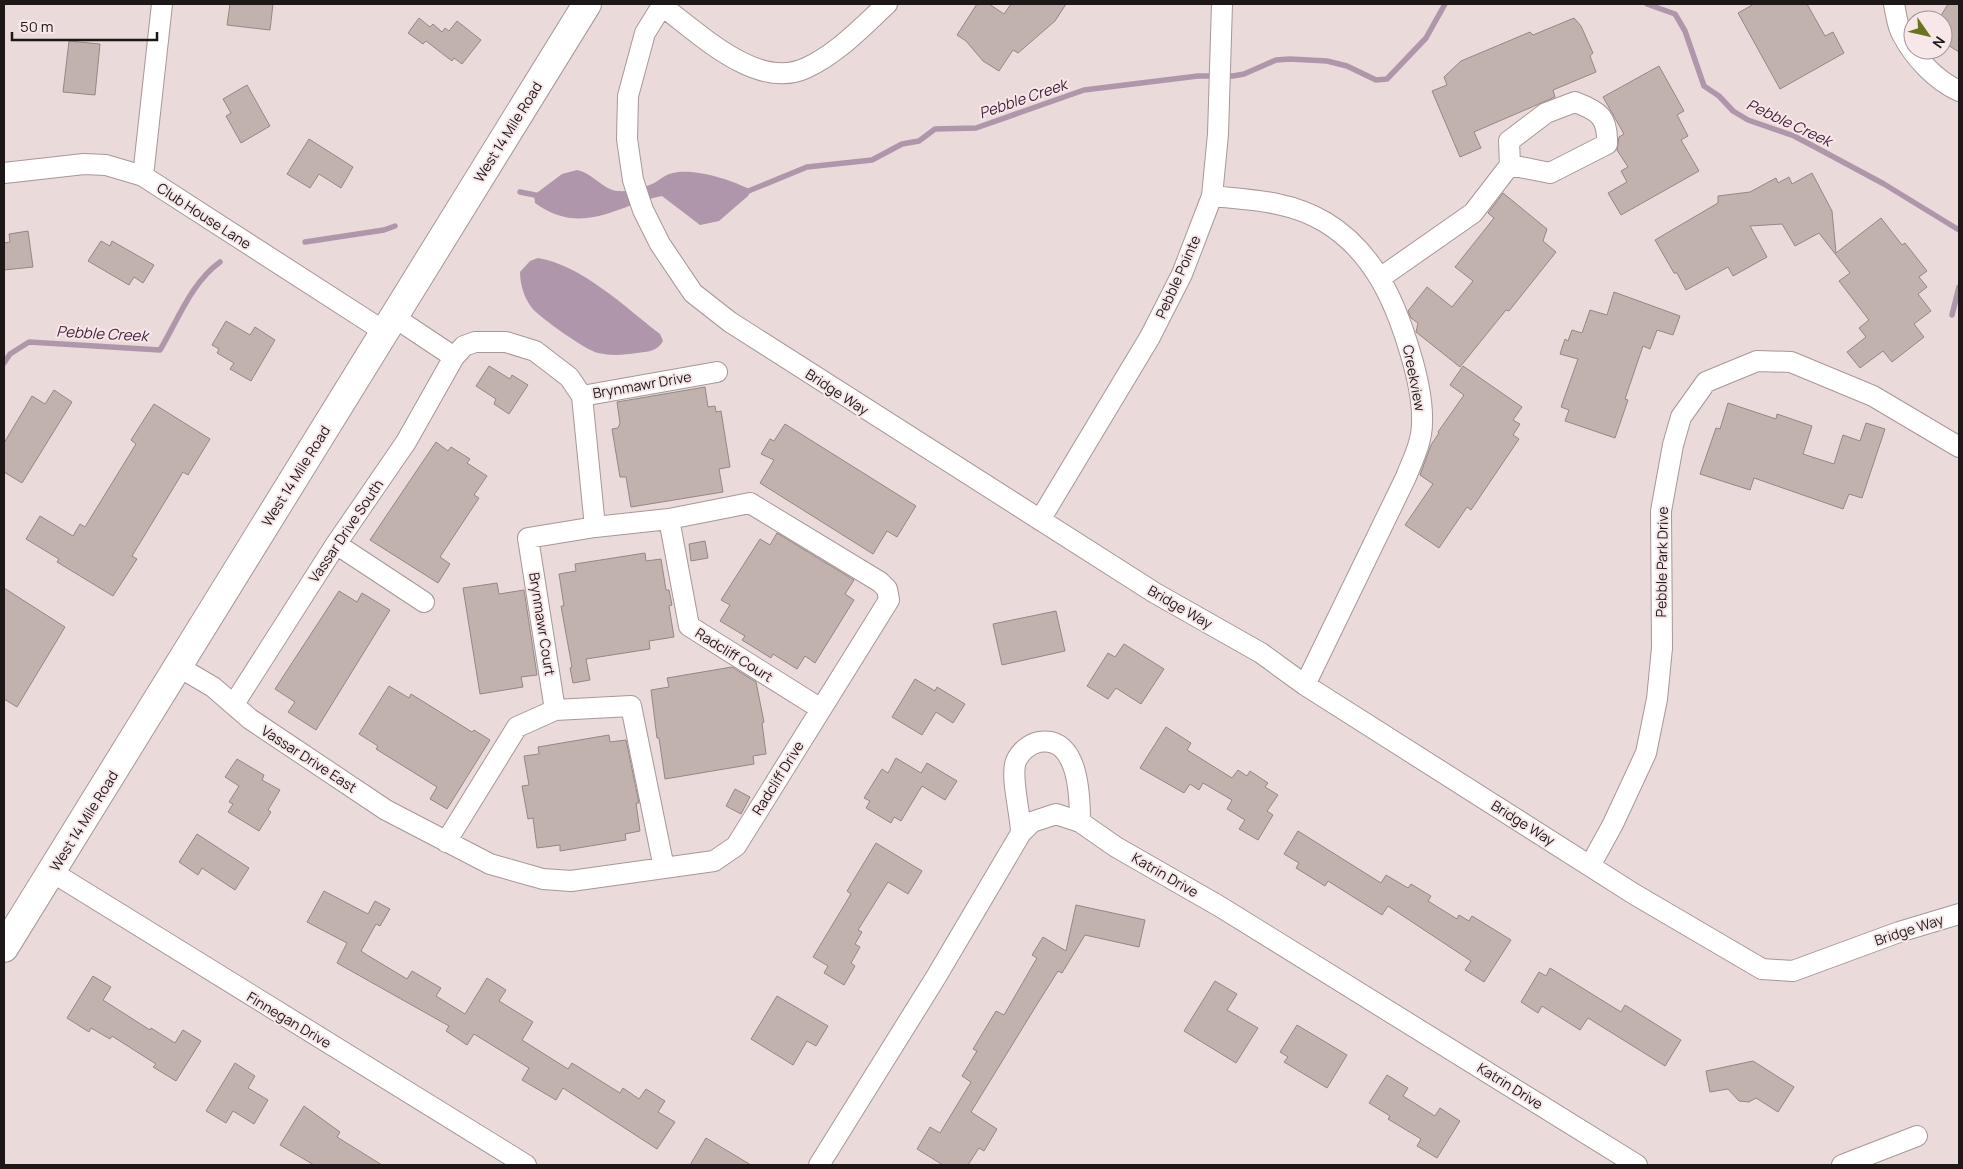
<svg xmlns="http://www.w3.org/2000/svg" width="1963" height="1169" font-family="Manrope,sans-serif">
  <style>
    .water { fill: #af96aa }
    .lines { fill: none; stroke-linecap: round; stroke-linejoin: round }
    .stream { stroke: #af96aa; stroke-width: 5.5 }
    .building { fill: #c1b2ae; stroke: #968783 }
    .street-casing { stroke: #a79797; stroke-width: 22 }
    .secondary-casing { stroke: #a79797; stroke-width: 30 }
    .street { stroke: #fff; stroke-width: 20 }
    .secondary { stroke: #fff; stroke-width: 28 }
    .labels { text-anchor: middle; stroke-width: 4; stroke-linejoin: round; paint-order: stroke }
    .street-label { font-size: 14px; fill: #1d1717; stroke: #f8e7e8 }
    .water-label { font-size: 15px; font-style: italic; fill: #3f1c3a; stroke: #f8e7e8 }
  </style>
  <rect width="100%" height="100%" fill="#ebdada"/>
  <path class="water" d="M 577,170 C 593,173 603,190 618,191 C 628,192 643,188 652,184 C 659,181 665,174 673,173 C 695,168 732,180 751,190 L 748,196 L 719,221 L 700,225 L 662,196 C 615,206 582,237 535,203 L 534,195 L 562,174 Z
    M 538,258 C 582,265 626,308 660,334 L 663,341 C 658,351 647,352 637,353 C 624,355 611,356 598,353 C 587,351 539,317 532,308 C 524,298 520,284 520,272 L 530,261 Z"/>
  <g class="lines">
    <path class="stream" d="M 1647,4 L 1675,14 L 1678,19 L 1685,31 L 1704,86 L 1719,96 L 1733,111 L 1748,120 L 1794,136 L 1815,147 L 1884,184 L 1959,230
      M 520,192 L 540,196
      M 746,192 L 807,167 L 872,160 L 902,144 L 919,141 L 935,129 L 976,128 L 1084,90 L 1198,76 L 1233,76 L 1244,74 L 1276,60 L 1290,59 L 1327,61 L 1347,66 L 1376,80 L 1387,79 L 1426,38 L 1445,4
      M 305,242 L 384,230 L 395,226
      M 1952,315 L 1959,287
      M 4,363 L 10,354 L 29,342 L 160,350 C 178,320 191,283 220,262"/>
  </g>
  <path class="building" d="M 230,4 L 273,4 L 270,30 L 227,25 Z
    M 977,4 L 989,4 L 1004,14 L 1011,4 L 1066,4 L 1055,21 L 1018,53 L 1013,50 L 999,71 L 983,61 L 966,41 L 957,35 Z
    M 1754,4 L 1807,4 L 1825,36 L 1833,32 L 1844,53 L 1780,89 L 1738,13 Z
    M 1948,4 L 1959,4 L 1959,52 L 1943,42 L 1943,20 L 1939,19 Z
    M 419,18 L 430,27 L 433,24 L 442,32 L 445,28 L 449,31 L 457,21 L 481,40 L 462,64 L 454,58 L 452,61 L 426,41 L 423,44 L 408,33 Z
    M 1574,18 L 1581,26 L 1593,53 L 1590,56 L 1596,72 L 1553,90 L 1555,97 L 1474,132 L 1481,148 L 1460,157 L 1432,91 L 1447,85 L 1444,77 L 1461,61 L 1530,32 L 1533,35 Z
    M 69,41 L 100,44 L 95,95 L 63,92 Z
    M 1659,66 L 1684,111 L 1677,115 L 1688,136 L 1681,140 L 1699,171 L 1621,215 L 1608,193 L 1627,182 L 1621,171 L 1628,167 L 1617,150 L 1619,137 L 1624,134 L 1603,97 Z
    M 247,85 L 270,126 L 241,143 L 226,116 L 231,113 L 223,99 Z
    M 309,139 L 353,167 L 341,188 L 319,174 L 310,188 L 287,174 Z
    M 1812,173 L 1832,211 L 1836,253 L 1881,218 L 1902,245 L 1905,243 L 1927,271 L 1919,277 L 1927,287 L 1918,294 L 1931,311 L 1914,324 L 1924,337 L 1892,362 L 1883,351 L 1860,368 L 1847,352 L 1866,337 L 1859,328 L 1869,320 L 1839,281 L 1850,273 L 1819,233 L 1795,246 L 1782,224 L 1750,226 L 1767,257 L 1733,276 L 1728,267 L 1686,290 L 1677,273 L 1674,273 L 1655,240 L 1718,203 L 1718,196 L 1750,192 L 1776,178 L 1778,183 L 1789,177 L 1792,184 Z
    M 1503,193 L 1547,229 L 1543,241 L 1556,252 L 1509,311 L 1506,310 L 1460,367 L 1416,332 L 1418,323 L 1411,318 L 1408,311 L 1427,287 L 1452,307 L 1473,281 L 1455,267 L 1494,218 L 1488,213 Z
    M 28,231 L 33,267 L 4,270 L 4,243 L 10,242 L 9,234 Z
    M 101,241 L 110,246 L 112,241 L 154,265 L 143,283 L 134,277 L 129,285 L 88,261 Z
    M 1614,292 L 1680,316 L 1673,335 L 1657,330 L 1650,349 L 1643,346 L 1625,399 L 1628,400 L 1615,438 L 1565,421 L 1569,410 L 1561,407 L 1578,359 L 1560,354 L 1565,339 L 1568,341 L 1572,330 L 1582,333 L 1590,310 L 1607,315 Z
    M 226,321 L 250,335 L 255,327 L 275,340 L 251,381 L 230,369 L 234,363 L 217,353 L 219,349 L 212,345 Z
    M 489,366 L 510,379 L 512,375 L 528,385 L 509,414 L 494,404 L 496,399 L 476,386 Z
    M 1463,366 L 1522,407 L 1513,420 L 1520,424 L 1513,435 L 1519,439 L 1471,510 L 1467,507 L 1439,548 L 1405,525 L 1433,484 L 1420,475 L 1431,445 L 1439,433 L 1438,432 L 1464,395 L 1450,385 Z
    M 705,387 L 708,407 L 715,406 L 716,412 L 721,411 L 730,467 L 719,469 L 723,492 L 631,507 L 626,477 L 620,477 L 612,429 L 618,428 L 620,423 L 617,402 Z
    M 54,390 L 72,402 L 22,483 L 4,472 L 4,443 L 32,396 L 45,404 Z
    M 1728,403 L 1776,419 L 1777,414 L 1812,426 L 1803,454 L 1834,464 L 1843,435 L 1860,441 L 1866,423 L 1885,429 L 1862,498 L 1849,494 L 1843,509 L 1754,478 L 1750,490 L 1700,474 L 1716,428 L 1720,429 Z
    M 154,404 L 210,439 L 188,475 L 183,472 L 132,556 L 137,559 L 113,596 L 57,562 L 59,559 L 26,539 L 40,516 L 73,536 L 80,524 L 85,527 L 136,444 L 131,440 Z
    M 785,424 L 916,506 L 897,537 L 887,531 L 873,554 L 760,483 L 774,460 L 761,454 L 770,439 L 774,441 Z
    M 436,442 L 448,451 L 451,447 L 470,459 L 467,463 L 487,476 L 474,495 L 479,498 L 440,557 L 450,564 L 438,583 L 370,540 Z
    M 777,533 L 854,580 L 845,594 L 854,600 L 815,663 L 805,656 L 797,669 L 773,654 L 771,658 L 742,640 L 745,636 L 720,621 L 730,605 L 721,600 L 760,539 L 770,545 Z
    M 705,541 L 708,558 L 691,561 L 689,544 Z
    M 645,553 L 646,561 L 661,559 L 666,590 L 669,590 L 672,605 L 669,606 L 674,637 L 649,641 L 650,649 L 586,659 L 590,680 L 573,683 L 570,668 L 572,667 L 561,606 L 564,606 L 559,574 L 576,571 L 575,564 Z
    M 497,583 L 499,594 L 524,590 L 537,675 L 521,677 L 523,687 L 480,694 L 463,588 Z
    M 4,588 L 65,627 L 17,707 L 4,699 Z
    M 339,591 L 357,602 L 362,593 L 390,610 L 316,730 L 288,712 L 295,702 L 275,689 Z
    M 1056,611 L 1065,651 L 1002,665 L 993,624 Z
    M 1124,644 L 1164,669 L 1141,704 L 1116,688 L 1108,699 L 1087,686 L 1108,653 L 1115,657 Z
    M 732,667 L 756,682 L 764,722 L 762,723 L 766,754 L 753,756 L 754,764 L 665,779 L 659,738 L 657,738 L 651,690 L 669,687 L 667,678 Z
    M 915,679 L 935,691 L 937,687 L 965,704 L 953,723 L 936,712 L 922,735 L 892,717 Z
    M 389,686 L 409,698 L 411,694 L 472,732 L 474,730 L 490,740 L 447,809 L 430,799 L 437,787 L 376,749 L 378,746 L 359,734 Z
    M 1166,727 L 1191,743 L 1187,750 L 1232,778 L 1238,770 L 1247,776 L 1250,771 L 1268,783 L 1265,787 L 1278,795 L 1267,811 L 1273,815 L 1258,840 L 1239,829 L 1245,820 L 1227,809 L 1232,800 L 1203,783 L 1199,790 L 1190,784 L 1184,793 L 1140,768 Z
    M 609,735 L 610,742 L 626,740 L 639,803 L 636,803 L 640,831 L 625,834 L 626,840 L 560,851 L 560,845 L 537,848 L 533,818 L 528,819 L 522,786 L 529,785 L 524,756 L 539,754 L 538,747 Z
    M 896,758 L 921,773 L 927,763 L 957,781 L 945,800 L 922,786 L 901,821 L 894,817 L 891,823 L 866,808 L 870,801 L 864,798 L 882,769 L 888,773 Z
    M 237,759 L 264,775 L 262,780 L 280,790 L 268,810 L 271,812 L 259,831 L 228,812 L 233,804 L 229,802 L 239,786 L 225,777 Z
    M 735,789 L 750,797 L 741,814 L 726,806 Z
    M 1298,831 L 1381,883 L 1386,875 L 1408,888 L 1411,884 L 1431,896 L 1428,901 L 1457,919 L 1459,915 L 1469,921 L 1472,916 L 1511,940 L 1484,982 L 1465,970 L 1471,961 L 1388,906 L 1382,915 L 1328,881 L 1325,886 L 1296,868 L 1299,863 L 1284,854 Z
    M 197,834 L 249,868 L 235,890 L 202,868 L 198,875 L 179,862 Z
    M 876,843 L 922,871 L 908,894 L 888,882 L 858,930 L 862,932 L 855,944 L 860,947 L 851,963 L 855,966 L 844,985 L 824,973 L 828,966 L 813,957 L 851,894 L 847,891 Z
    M 324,891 L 368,914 L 375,901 L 390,909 L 380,926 L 376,924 L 361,951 L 367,955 L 407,979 L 412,971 L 441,988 L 436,996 L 465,1014 L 487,978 L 506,990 L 499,1001 L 533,1022 L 522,1040 L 568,1069 L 572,1063 L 620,1093 L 623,1088 L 639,1099 L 646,1089 L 665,1101 L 658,1112 L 675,1122 L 657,1149 L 563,1088 L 556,1100 L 522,1080 L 529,1068 L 474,1034 L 467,1045 L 446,1031 L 449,1026 L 337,963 L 347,943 L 307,922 Z
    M 1076,905 L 1145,920 L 1139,947 L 1085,935 L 1062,973 L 1058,971 L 1036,1006 L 971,1112 L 997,1129 L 984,1151 L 979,1148 L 968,1165 L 943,1165 L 917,1149 L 930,1127 L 940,1133 L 971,1082 L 962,1076 L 977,1051 L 973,1049 L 996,1011 L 1004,1015 L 1037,958 L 1032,955 L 1043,937 L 1066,951 Z
    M 1550,968 L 1621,1012 L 1625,1005 L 1681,1040 L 1665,1066 L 1588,1018 L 1580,1030 L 1542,1006 L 1538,1013 L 1521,1002 L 1539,972 L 1546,976 Z
    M 93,976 L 111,987 L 103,1000 L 150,1030 L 151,1028 L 175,1043 L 183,1030 L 201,1041 L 176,1081 L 153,1067 L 156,1064 L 112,1036 L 110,1039 L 91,1028 L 89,1032 L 67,1018 Z
    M 1215,981 L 1237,994 L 1227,1010 L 1258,1028 L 1236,1063 L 1184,1031 Z
    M 777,996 L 828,1026 L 816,1046 L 807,1041 L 793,1065 L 751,1039 Z
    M 1297,1025 L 1347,1055 L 1327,1088 L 1284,1062 L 1288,1057 L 1280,1052 Z
    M 1753,1061 L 1794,1087 L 1778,1112 L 1756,1098 L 1749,1102 L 1739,1101 L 1728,1089 L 1710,1092 L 1706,1071 Z
    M 235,1063 L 255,1076 L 248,1088 L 268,1100 L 254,1124 L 233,1111 L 226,1123 L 206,1111 Z
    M 1387,1075 L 1408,1088 L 1403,1096 L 1435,1116 L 1440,1108 L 1460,1121 L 1437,1158 L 1417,1146 L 1421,1139 L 1388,1119 L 1390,1116 L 1369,1103 Z
    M 304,1106 L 340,1132 L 337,1137 L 382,1165 L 314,1165 L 280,1145 Z
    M 706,1138 L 751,1165 L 690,1165 Z"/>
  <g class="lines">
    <g class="street-casing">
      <path id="street" d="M 663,4 L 645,33 L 628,96 L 627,139 L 633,180 L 643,210 L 660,244 L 693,293 L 730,322 L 1155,593 L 1261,653 L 1305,685 L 1634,894 L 1762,969 L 1793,971 L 1899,932 L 1959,914
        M 1894,4 C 1896,13 1897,26 1902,34 C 1914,57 1935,80 1959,91
        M 662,6 C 699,33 757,91 806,68 C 837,54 862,27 887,4
        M 4,173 L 84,164 L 106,165 L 143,176 L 385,332
        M 143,176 L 162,4
        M 1212,196 C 1252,200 1290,201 1325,222 C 1373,251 1395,301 1410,352 C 1417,375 1423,399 1422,423 C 1422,442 1413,459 1406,477 L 1305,685
        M 1380,278 L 1473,213 L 1510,165 L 1550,173 L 1607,144 C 1608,117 1599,111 1575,102 L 1546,113 L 1509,141 L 1510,165
        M 394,317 L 454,357 L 464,346 L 475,342 L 506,342 L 535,351 L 569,377 L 582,396 L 595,527
        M 582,396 L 717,372
        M 669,519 L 689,626 L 821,709
        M 1040,520 L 1150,337 L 1182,274 L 1212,196 L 1218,134 L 1222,4
        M 336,544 L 424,602
        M 179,667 L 213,687 L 250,719 L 386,810 L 490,864 L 543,879 L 571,881 L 714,861 L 736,846 L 889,600 L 887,589 L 880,582 L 750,503 L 669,519 L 595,527 L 528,538 L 555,710
        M 234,704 L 336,544 L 406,442 L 454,357
        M 1021,833 C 1021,815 1010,777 1016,761 C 1020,752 1029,744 1039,742 C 1079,735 1080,797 1080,822
        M 446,842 L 517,727 L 555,710 L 631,706 L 664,868
        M 1590,866 L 1613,824 L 1646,753 L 1657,699 L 1662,648 L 1661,511 L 1673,445 L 1681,417 L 1706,382 L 1757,361 L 1791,362 L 1873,396 L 1959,447
        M 52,872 L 526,1165
        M 819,1165 L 936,977 L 1021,833 L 1032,822 L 1056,814 L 1080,822 L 1116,847 L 1219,906 L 1637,1165
        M 1842,1165 L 1917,1136"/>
    </g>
    <g class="secondary-casing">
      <path id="secondary" d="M 4,948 L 587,4"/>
    </g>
    <use href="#street" class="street"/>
    <use href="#secondary" class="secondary"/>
  </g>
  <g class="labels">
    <g class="street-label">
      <text transform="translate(508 132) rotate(-58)" y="5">West 14 Mile Road</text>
      <text transform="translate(204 216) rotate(33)" y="5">Club House Lane</text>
      <text transform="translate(1178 277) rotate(-66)" y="5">Pebble Pointe</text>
      <text transform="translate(1414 378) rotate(79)" y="5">Creekview</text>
      <text transform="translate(642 385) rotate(-10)" y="5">Brynmawr Drive</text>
      <text transform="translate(837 392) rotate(33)" y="5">Bridge Way</text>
      <text transform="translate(296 476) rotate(-58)" y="5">West 14 Mile Road</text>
      <text transform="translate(346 531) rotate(-56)" y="5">Vassar Drive South</text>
      <text transform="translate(1662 562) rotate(-89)" y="5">Pebble Park Drive</text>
      <text transform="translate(1180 607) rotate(30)" y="5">Bridge Way</text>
      <text transform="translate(542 624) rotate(81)" y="5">Brynmawr Court</text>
      <text transform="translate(734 655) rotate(32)" y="5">Radcliff Court</text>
      <text transform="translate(309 759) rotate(33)" y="5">Vassar Drive East</text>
      <text transform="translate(778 778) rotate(-58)" y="5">Radcliff Drive</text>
      <text transform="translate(84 821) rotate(-58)" y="5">West 14 Mile Road</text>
      <text transform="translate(1523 823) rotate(32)" y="5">Bridge Way</text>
      <text transform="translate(1165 875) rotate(30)" y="5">Katrin Drive</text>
      <text transform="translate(1909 930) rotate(-18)" y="5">Bridge Way</text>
      <text transform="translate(289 1020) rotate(31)" y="5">Finnegan Drive</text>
      <text transform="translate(1510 1086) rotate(32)" y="5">Katrin Drive</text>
    </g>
    <g class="water-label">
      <text transform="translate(1023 99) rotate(-19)" y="5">Pebble Creek</text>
      <text transform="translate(1789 123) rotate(25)" y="5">Pebble Creek</text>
      <text transform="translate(102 334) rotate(3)" y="5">Pebble Creek</text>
    </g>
  </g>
  <rect width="1963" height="1169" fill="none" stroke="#1d1717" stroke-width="10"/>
  <g transform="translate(1928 35) rotate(124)"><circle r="24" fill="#f8e7e8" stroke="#a09494"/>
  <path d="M0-4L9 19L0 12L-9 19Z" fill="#68741f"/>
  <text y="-8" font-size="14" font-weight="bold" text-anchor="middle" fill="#1d1717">N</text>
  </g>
  <path d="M12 32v8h145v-8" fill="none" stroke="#1d1717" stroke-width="2.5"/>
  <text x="20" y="32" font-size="15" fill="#1d1717" stroke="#f8e7e8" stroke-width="4" paint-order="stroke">50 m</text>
</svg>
